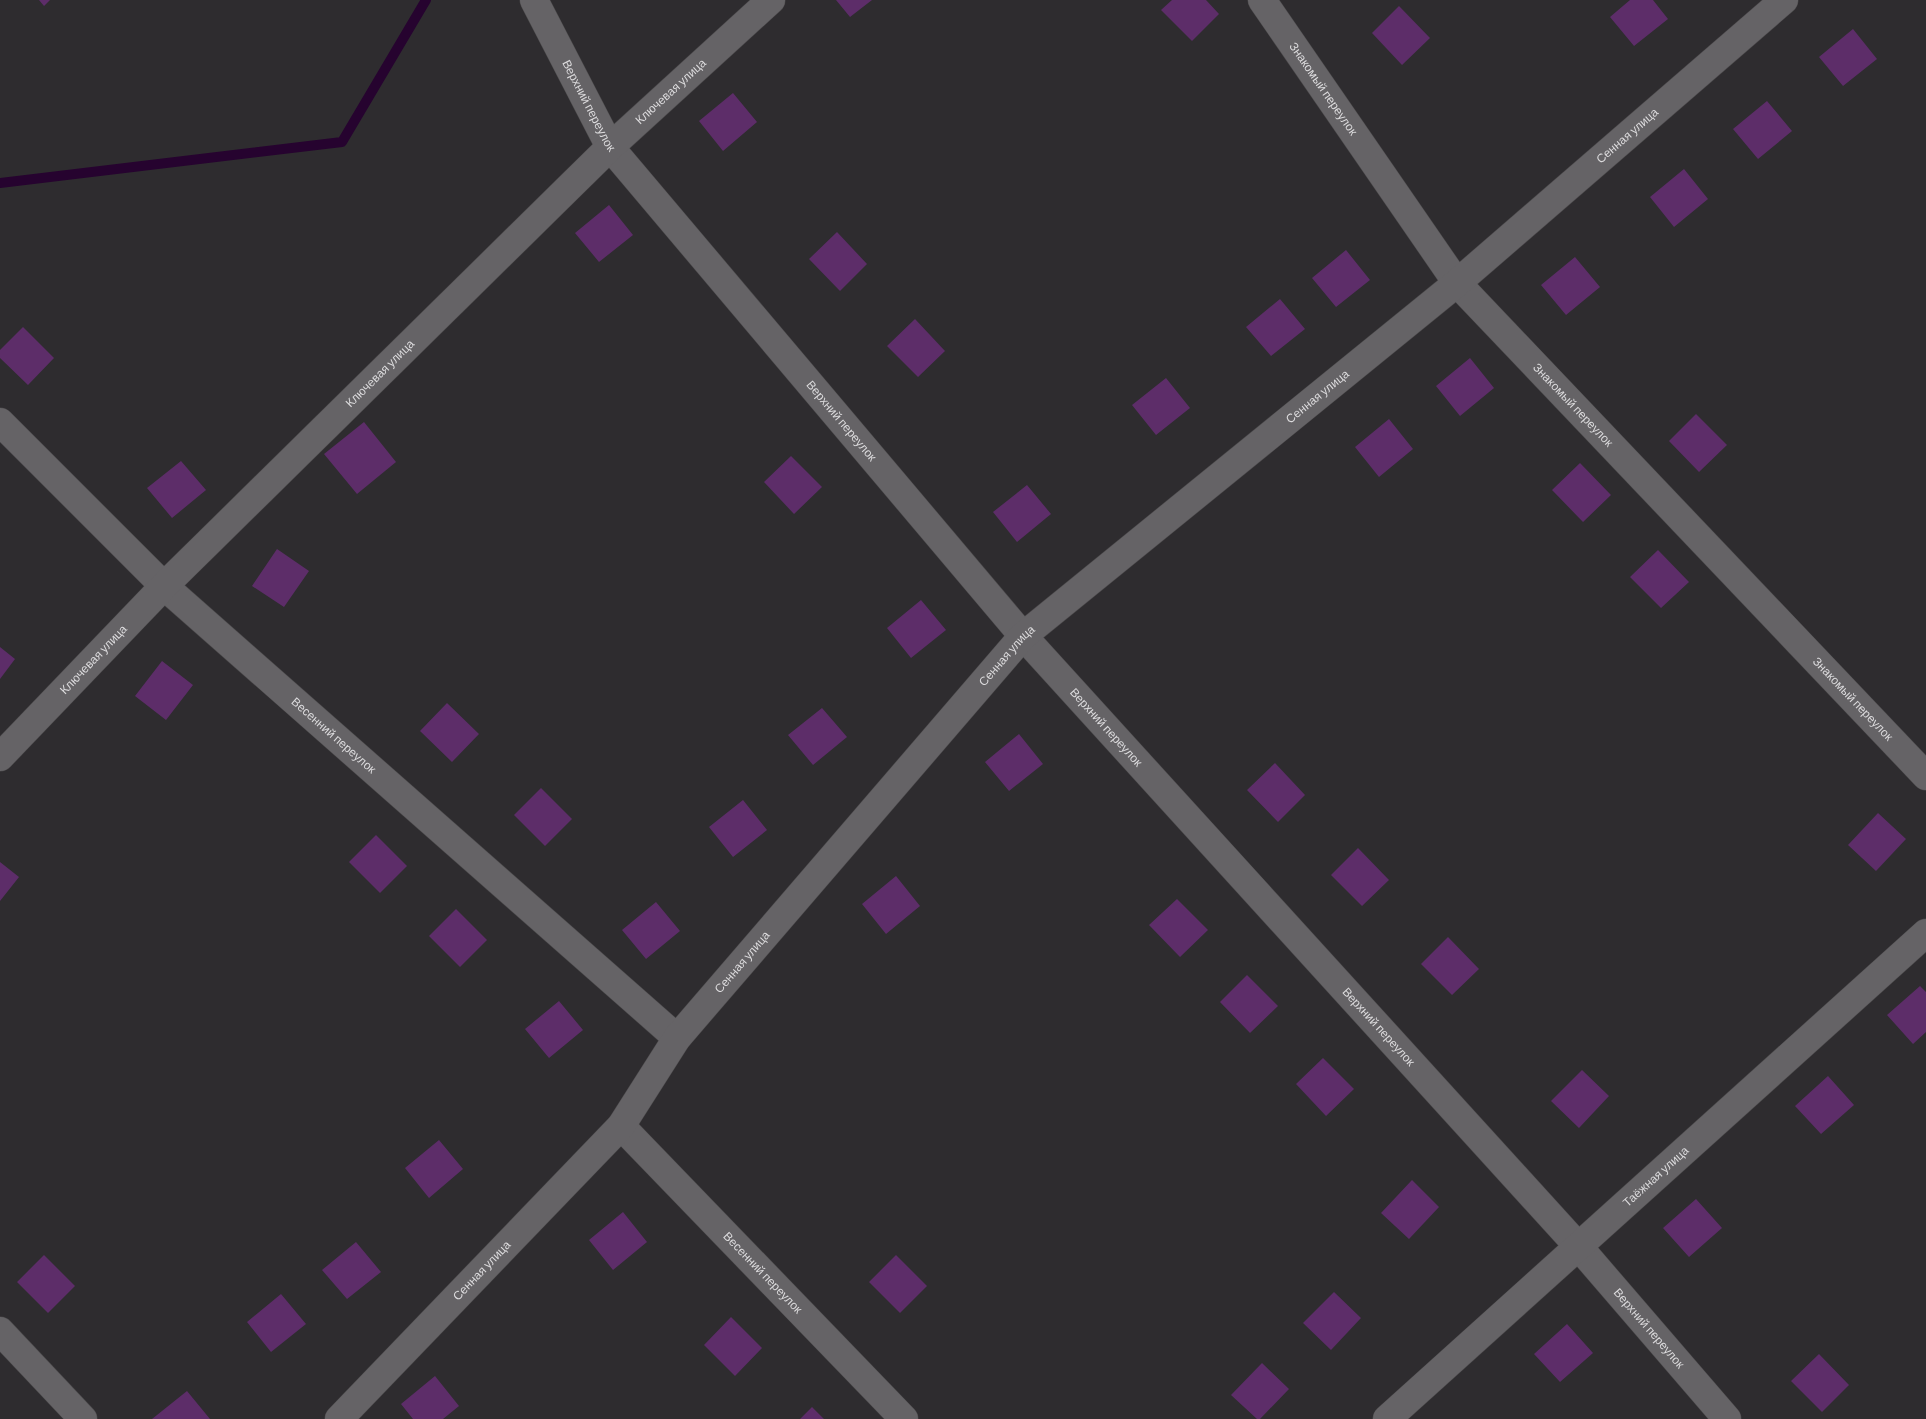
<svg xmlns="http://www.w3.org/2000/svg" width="1926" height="1419" font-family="Barlow,sans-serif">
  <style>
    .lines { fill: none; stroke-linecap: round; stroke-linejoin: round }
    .stream { stroke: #26032f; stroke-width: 10 }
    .building { fill: #5d2d69 }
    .street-casing { stroke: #4a484a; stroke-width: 29 }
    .street { stroke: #656366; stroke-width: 28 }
    .labels { text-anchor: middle; stroke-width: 4.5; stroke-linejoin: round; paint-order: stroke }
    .street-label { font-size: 12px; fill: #dcdbdd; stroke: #252325 }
  </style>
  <rect width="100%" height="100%" fill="#2e2c2f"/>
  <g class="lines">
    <path class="stream" d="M 0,183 L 342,142 L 426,0"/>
  </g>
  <path class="building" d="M 39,0 L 50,0 L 44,6 Z
    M 836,0 L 872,0 L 850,17 Z
    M 1172,0 L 1206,0 L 1219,14 L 1192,41 L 1161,10 Z
    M 1630,0 L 1653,0 L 1668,19 L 1634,46 L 1610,17 Z
    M 1399,6 L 1430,38 L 1402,65 L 1372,33 Z
    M 1853,29 L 1877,59 L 1843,86 L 1819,57 Z
    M 733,93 L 757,122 L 723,151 L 699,121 Z
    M 1767,101 L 1792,131 L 1758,159 L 1733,129 Z
    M 1684,169 L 1708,199 L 1674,227 L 1650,197 Z
    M 609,205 L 633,235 L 599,262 L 575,233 Z
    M 837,232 L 867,264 L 840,291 L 809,259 Z
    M 1346,250 L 1370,280 L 1336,307 L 1312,278 Z
    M 1575,257 L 1600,287 L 1566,315 L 1541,285 Z
    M 1280,299 L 1305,329 L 1271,356 L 1246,327 Z
    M 915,319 L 945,351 L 918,377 L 887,346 Z
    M 23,327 L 54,358 L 28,385 L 0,358 L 0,350 Z
    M 1470,358 L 1494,388 L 1460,416 L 1436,386 Z
    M 1166,378 L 1190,408 L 1156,435 L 1132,405 Z
    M 1696,414 L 1727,445 L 1699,472 L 1669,441 Z
    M 1389,419 L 1413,449 L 1379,477 L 1355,447 Z
    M 364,422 L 396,462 L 357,494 L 324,454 Z
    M 791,456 L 822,487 L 794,514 L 764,482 Z
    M 181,461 L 206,490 L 172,518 L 147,488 Z
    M 1580,463 L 1611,495 L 1583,522 L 1552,490 Z
    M 1027,485 L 1051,514 L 1017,542 L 993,512 Z
    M 277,549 L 309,571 L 284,607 L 252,586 Z
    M 1658,550 L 1689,582 L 1661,608 L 1630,577 Z
    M 921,600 L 946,630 L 911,658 L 887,628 Z
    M 0,647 L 15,659 L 0,679 Z
    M 162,661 L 193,685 L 166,720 L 135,696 Z
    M 447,703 L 479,734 L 452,762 L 420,731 Z
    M 822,708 L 847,737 L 813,765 L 788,735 Z
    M 1019,734 L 1043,764 L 1009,791 L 985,762 Z
    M 1275,763 L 1305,795 L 1278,822 L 1247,790 Z
    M 541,788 L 572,819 L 545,846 L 514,815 Z
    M 743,800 L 767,830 L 733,857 L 709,827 Z
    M 1878,813 L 1906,839 L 1876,871 L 1848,845 Z
    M 376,835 L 407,866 L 380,893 L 349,862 Z
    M 1358,848 L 1389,880 L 1362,906 L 1331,875 Z
    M 0,862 L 19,877 L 0,901 Z
    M 896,876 L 920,906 L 886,934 L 862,904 Z
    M 1177,899 L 1208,930 L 1180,957 L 1149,925 Z
    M 656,902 L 680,931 L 646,959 L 622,930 Z
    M 456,909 L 487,940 L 460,967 L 429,936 Z
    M 1448,937 L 1479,969 L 1452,995 L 1421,964 Z
    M 1247,975 L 1278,1006 L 1250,1033 L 1220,1002 Z
    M 1920,986 L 1926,992 L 1926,1032 L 1913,1044 L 1887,1015 Z
    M 559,1001 L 583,1030 L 549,1058 L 525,1029 Z
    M 1323,1058 L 1354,1089 L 1326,1116 L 1296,1084 Z
    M 1582,1070 L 1609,1096 L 1579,1128 L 1551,1101 Z
    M 1828,1076 L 1854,1105 L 1821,1134 L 1795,1106 Z
    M 439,1140 L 463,1169 L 429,1198 L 405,1168 Z
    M 1412,1180 L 1439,1207 L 1409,1239 L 1381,1213 Z
    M 1696,1199 L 1722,1228 L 1689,1257 L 1663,1228 Z
    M 623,1212 L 647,1242 L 613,1270 L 589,1240 Z
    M 356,1242 L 381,1272 L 347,1299 L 322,1270 Z
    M 44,1255 L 75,1286 L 48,1313 L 17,1282 Z
    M 896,1255 L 927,1286 L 900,1313 L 869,1282 Z
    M 1334,1292 L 1361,1318 L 1331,1350 L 1303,1323 Z
    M 281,1294 L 306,1324 L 271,1352 L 247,1322 Z
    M 731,1317 L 762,1348 L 735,1376 L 704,1345 Z
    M 1567,1324 L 1593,1353 L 1560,1382 L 1534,1354 Z
    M 1819,1354 L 1849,1385 L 1822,1412 L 1791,1381 Z
    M 1262,1363 L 1289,1389 L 1260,1419 L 1257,1419 L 1231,1395 Z
    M 435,1376 L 459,1406 L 443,1419 L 413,1419 L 401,1404 Z
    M 187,1391 L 210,1419 L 152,1419 Z
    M 812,1407 L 824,1419 L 800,1419 Z"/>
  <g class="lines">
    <g class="street-casing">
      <g id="street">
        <path id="s1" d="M 534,0 L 610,147 L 1023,636 L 1578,1246 L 1727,1419"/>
        <path id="s2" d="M 1262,0 L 1457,283 L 1926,776"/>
        <path id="s3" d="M 0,422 L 164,586 L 677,1038"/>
        <path id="s4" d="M 0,757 L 164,586 L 610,147 L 771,0"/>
        <path id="s5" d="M 621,1126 L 904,1419"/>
        <path d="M 0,1331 L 83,1419"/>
        <path id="s6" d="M 339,1419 L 621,1126 L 677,1038 L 1023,636 L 1457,283 L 1784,0"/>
        <path id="s7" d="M 1387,1419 L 1926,933"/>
      </g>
    </g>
    <use href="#street" class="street"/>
  </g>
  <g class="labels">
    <g class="street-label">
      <text dy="4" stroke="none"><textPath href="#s2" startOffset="108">Знакомый переулок</textPath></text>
      <text dy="4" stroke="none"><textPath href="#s4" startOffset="945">Ключевая улица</textPath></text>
      <text dy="4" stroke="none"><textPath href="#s1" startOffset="119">Верхний переулок</textPath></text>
      <text dy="4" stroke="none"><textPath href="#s6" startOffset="1826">Сенная улица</textPath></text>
      <text dy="4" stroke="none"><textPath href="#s4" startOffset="540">Ключевая улица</textPath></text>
      <text dy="4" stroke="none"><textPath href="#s6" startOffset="1421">Сенная улица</textPath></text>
      <text dy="4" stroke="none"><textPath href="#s2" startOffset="512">Знакомый переулок</textPath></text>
      <text dy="4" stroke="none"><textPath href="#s1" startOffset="524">Верхний переулок</textPath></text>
      <text dy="4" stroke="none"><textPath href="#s6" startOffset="1016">Сенная улица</textPath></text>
      <text dy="4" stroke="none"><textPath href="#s4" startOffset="135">Ключевая улица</textPath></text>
      <text dy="4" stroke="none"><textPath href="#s2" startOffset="918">Знакомый переулок</textPath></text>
      <text dy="4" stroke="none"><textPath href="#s1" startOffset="929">Верхний переулок</textPath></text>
      <text dy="4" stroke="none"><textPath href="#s3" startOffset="458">Весенний переулок</textPath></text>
      <text dy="4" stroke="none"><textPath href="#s6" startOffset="611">Сенная улица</textPath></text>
      <text dy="4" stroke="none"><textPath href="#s1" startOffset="1334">Верхний переулок</textPath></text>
      <text dy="4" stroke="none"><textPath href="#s7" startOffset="362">Таёжная улица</textPath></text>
      <text dy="4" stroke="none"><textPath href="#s6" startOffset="206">Сенная улица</textPath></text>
      <text dy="4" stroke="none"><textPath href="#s5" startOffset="204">Весенний переулок</textPath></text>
      <text dy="4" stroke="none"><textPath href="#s1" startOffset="1739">Верхний переулок</textPath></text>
    </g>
  </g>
</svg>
